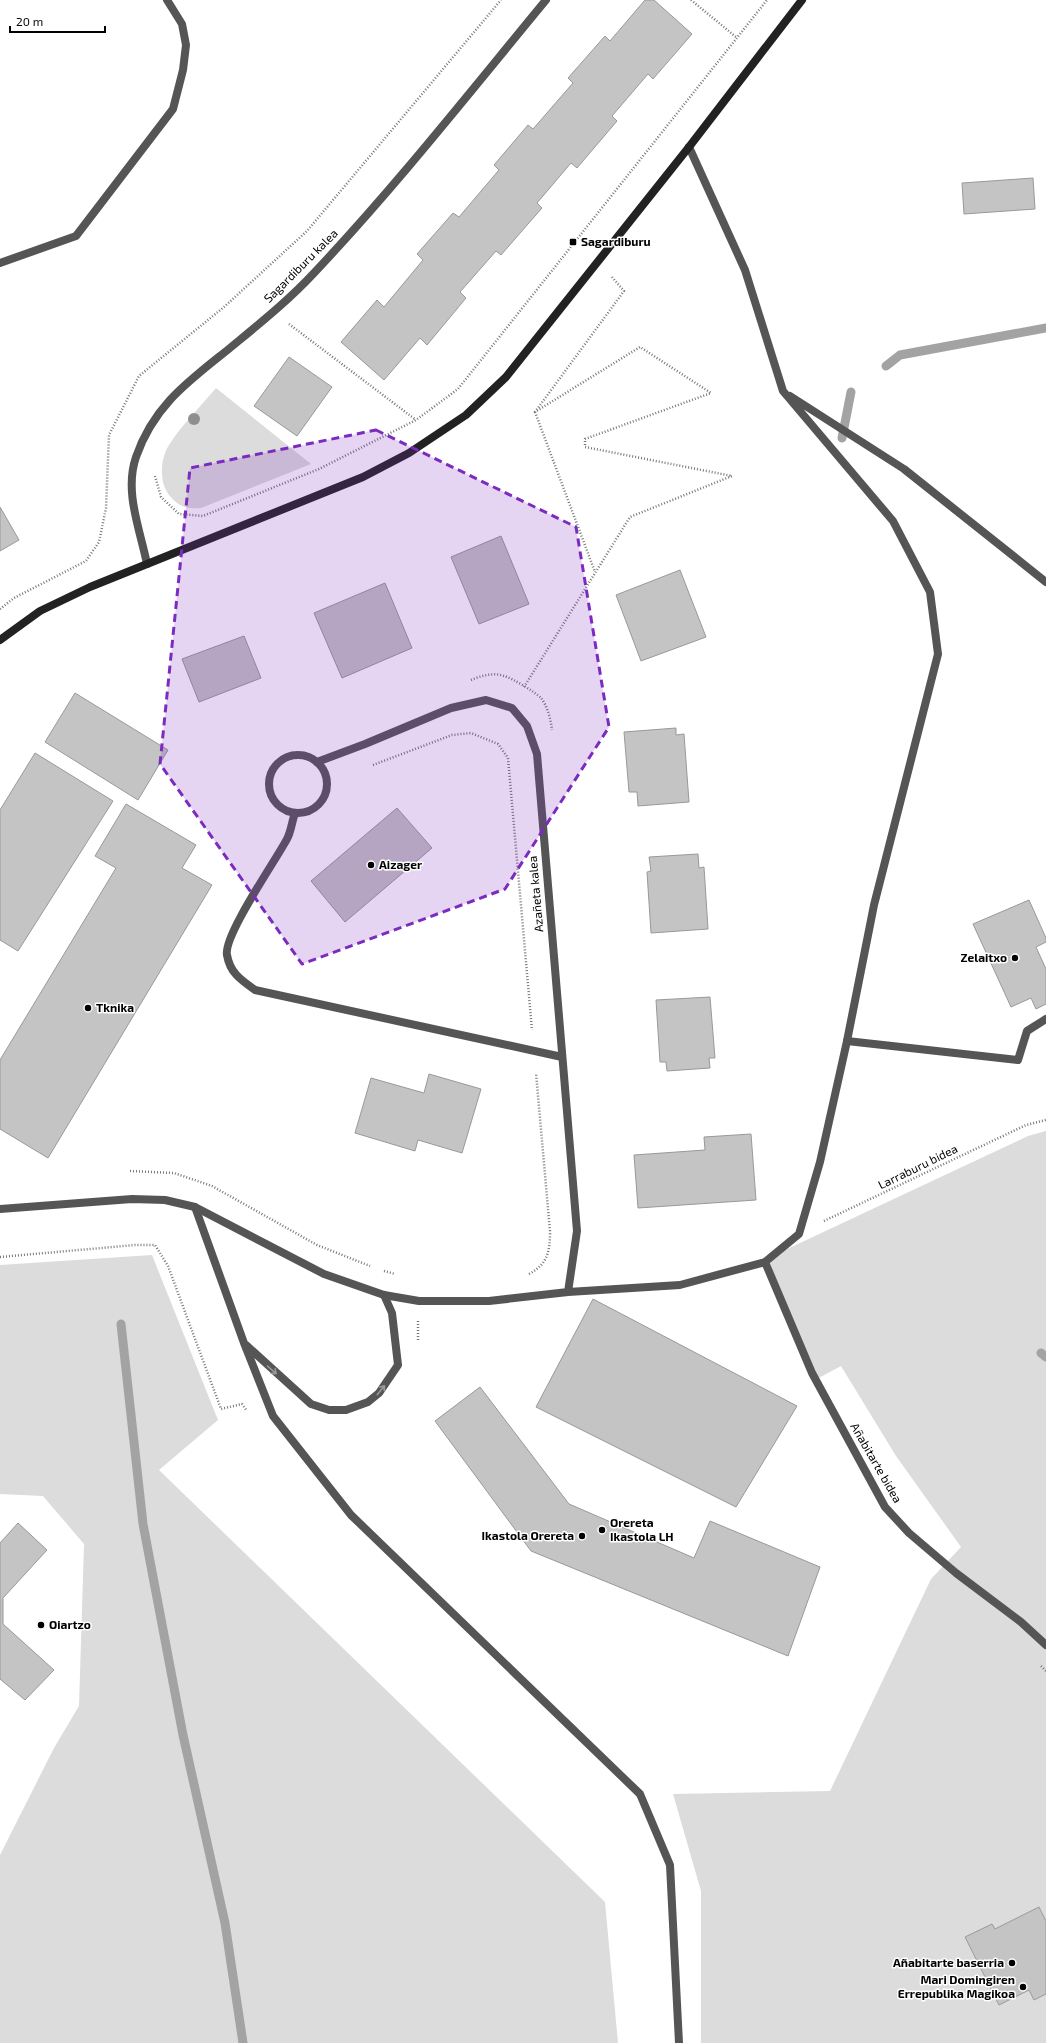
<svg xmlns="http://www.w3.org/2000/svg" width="1046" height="2043" font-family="'Exo 2',sans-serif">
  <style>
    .green { fill: #dcdcdc }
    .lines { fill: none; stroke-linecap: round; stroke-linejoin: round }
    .stream { stroke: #a3a3a3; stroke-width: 9 }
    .building { fill: #c4c4c4; stroke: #999 }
    .path { stroke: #777; stroke-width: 2.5; stroke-dasharray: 1 2; stroke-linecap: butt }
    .lane { stroke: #555; stroke-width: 8 }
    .street { stroke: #555; stroke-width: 8 }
    .secondary { stroke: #222; stroke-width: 8 }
    .tree { fill: #8f8f8f }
    .oneway { stroke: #999 }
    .marked { fill: #7b2cbf; fill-opacity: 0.2; stroke: #7b2cbf; stroke-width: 3; stroke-dasharray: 8 5; stroke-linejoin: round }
    .poi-dot { fill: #000; stroke: #fff; stroke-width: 1.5 }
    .labels { text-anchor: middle; stroke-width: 3; stroke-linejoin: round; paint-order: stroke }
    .poi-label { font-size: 12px; font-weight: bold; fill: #000; stroke: #fff; text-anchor: start }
    .street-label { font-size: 12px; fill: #000; stroke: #fff }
  </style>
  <rect width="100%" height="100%" fill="#fff"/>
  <path class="green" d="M 216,388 L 311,464 L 201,508 C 186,509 179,507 169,495 C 159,482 160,459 169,445 C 181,426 201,406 216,388 Z
    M 1046,1131 L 1046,2043 L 701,2043 L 701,1891 L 673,1794 L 830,1791 L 931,1579 L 961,1547 L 896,1456 L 841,1366 L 815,1380 L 768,1258 L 1028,1136 Z
    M 152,1255 L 218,1420 L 159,1470 L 605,1902 L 618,2043 L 0,2043 L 0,1855 L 54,1748 L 79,1706 L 84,1544 L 43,1496 L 0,1494 L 0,1265 Z"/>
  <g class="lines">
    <path class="stream" d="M 886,366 L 900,355 L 1046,328
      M 842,438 L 851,392
      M 121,1324 L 143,1524 L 183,1735 L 225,1923 L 243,2043
      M 1041,1353 L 1046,1357"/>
  </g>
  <path class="building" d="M 645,0 L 654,0 L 692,34 L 653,79 L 648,74 L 612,116 L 617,121 L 577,168 L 571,163 L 537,203 L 542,208 L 501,255 L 496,251 L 460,292 L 466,298 L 427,345 L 420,338 L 384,380 L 341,342 L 377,300 L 384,307 L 423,260 L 417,254 L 453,213 L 459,217 L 499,170 L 494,165 L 528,125 L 533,129 L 573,83 L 568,78 L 605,36 L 610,41 Z
    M 1033,178 L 1035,209 L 964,214 L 962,183 Z
    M 289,357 L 332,387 L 297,436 L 254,406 Z
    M 0,507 L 19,540 L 0,551 Z
    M 501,536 L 529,604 L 479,624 L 451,557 Z
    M 680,570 L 706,637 L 641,661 L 616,595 Z
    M 385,583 L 412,648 L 342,678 L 314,613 Z
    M 244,636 L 261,678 L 199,702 L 182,659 Z
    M 75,693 L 168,750 L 138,800 L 45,742 Z
    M 676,728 L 676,735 L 684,734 L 689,802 L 638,806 L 637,792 L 629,792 L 624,732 Z
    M 35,753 L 113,801 L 18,951 L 0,940 L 0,810 Z
    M 126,804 L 196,845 L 182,868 L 212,885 L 48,1158 L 0,1129 L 0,1060 L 116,868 L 95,856 Z
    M 397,808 L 432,848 L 345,922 L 311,881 Z
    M 698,854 L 699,868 L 704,867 L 708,929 L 651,933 L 647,872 L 651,871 L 649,857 Z
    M 1029,900 L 1046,938 L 1046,942 L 1036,947 L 1046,969 L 1046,1004 L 1036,1009 L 1031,998 L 1011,1007 L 973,924 Z
    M 710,997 L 715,1058 L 709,1058 L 710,1068 L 667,1071 L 666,1062 L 660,1062 L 656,1000 Z
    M 429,1074 L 481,1089 L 462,1153 L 418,1140 L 415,1151 L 355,1133 L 371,1078 L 424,1093 Z
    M 751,1134 L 756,1200 L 638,1208 L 634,1155 L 705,1150 L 704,1137 Z
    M 593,1299 L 797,1406 L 736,1507 L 536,1407 Z
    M 480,1387 L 569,1504 L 694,1558 L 710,1521 L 820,1567 L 788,1656 L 531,1551 L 435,1421 Z
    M 18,1523 L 47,1550 L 3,1598 L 3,1624 L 54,1670 L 25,1700 L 0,1679 L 0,1543 Z
    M 1039,1907 L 1046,1921 L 1046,1994 L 1034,2000 L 1029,1990 L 999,2005 L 965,1937 L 992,1924 L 995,1929 Z"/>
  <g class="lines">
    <path class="path" d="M 691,0 L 736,37
      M 289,324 L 416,420
      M 535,412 L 595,572
      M 155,476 L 161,497 L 179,514 L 203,516 L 319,469 L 416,420 L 458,389 L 767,0
      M 0,609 L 14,598 L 86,561 L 99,542 L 106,508 L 109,435 L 139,376 L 224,307 L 307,231 L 501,0
      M 471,680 C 481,676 493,672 504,676 C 512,678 535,692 541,698 C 547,705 551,720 552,730
      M 524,687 L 630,517 L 732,476 L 585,447 L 585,439 L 711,393 L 640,347 L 535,412 L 624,291 L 612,277
      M 373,765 L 452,735 L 471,733 L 498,744 L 508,758 L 532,1030
      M 130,1171 L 174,1173 L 212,1186 L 317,1245 L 370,1266
      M 824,1221 L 1026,1125 L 1046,1120
      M 0,1257 L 135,1245 L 155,1245 L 168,1266 L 221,1409 L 242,1404 L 247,1411
      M 384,1271 L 395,1274
      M 529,1274 C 548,1264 550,1251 550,1231 L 536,1073
      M 418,1321 L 418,1342
      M 1041,1666 L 1046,1671"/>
    <path class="lane" d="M 0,263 L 76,236 L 173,109 L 183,70 L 186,45 L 182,24 L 167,0
      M269 784a29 29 0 1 1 58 0a29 29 0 1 1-58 0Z
      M 847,1041 L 1018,1060 L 1027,1031 L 1046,1019
      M 195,1207 L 244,1343 L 273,1416 L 351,1515 L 640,1794 L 670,1865 L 679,2043
      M 246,1345 L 311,1404 L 329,1410 L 346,1410 L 368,1402 L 379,1393 L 398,1365 L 392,1313 L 384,1295"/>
    <path class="street" d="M 790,396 L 904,469 L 1046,582
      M 147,564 C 140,529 124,492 136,457 C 154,405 189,381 230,348 C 259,324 289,300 314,273 C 396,186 470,92 546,0
      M 317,762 L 365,744 L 451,708 L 486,700 L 512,708 L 527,726 L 537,754 L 577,1231 L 568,1292
      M 295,813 C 292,821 291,832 287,839 C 276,860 223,936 227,955 C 230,973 241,980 255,990 L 562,1057
      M 0,1209 L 132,1199 L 165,1200 L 195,1207 L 324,1274 L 384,1295 L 419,1301 L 489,1301 L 568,1292 L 680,1285 L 765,1262 L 799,1234 L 820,1162 L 847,1041 L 874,905 L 938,654 L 930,592 L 893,521 L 783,391 L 745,270 L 689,147
      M 765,1262 L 812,1373 L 885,1507 L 909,1533 L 956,1573 L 1021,1622 L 1046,1645"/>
    <path class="secondary" d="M 0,640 L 40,611 L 90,587 L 363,477 L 409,453 L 466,415 L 506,377 L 689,147 L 802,0"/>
  </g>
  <circle class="tree" cx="194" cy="419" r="6"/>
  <defs><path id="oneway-shaft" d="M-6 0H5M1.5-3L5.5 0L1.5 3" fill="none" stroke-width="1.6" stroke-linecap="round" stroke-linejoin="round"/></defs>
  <g class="oneway">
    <use href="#oneway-shaft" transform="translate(272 1370) rotate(42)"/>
    <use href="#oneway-shaft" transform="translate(381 1390) rotate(-51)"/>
  </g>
  <path class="marked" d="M 376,430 L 576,527 L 609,727 L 505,889 L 302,964 L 160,764 L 190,468 Z"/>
  <g class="poi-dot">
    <rect x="569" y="238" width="8" height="8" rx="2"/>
    <circle cx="371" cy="865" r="4"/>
    <circle cx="1015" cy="958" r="4"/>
    <circle cx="88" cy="1008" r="4"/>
    <circle cx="602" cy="1530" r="4"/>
    <circle cx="582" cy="1536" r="4"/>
    <circle cx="41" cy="1625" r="4"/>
    <circle cx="1012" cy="1963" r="4"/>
    <circle cx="1023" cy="1987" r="4"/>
  </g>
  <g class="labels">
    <g class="poi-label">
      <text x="581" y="246">Sagardiburu</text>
      <text x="379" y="869">Aizager</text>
      <text x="1007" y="962" text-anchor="end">Zelaitxo</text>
      <text x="96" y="1012">Tknika</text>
      <text x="610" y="1527">Orereta<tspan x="610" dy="14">Ikastola LH</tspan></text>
      <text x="574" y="1540" text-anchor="end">Ikastola Orereta</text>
      <text x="49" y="1629">Oiartzo</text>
      <text x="1004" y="1967" text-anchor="end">Añabitarte baserria</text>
      <text x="1015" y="1984" text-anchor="end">Mari Domingiren<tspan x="1015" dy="14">Errepublika Magikoa</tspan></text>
    </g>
    <g class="street-label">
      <text transform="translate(301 266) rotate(-45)" y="4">Sagardiburu kalea</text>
      <text transform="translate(536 894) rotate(-95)" y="4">Azañeta kalea</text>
      <text transform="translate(918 1167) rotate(-26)" y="4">Larraburu bidea</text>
      <text transform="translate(876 1463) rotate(60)" y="4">Añabitarte bidea</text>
    </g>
  </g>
  <path d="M10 26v6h95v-6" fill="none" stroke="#000000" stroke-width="2"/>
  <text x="16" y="26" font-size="12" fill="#000000" stroke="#ffffff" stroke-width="3" paint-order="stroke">20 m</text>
</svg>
